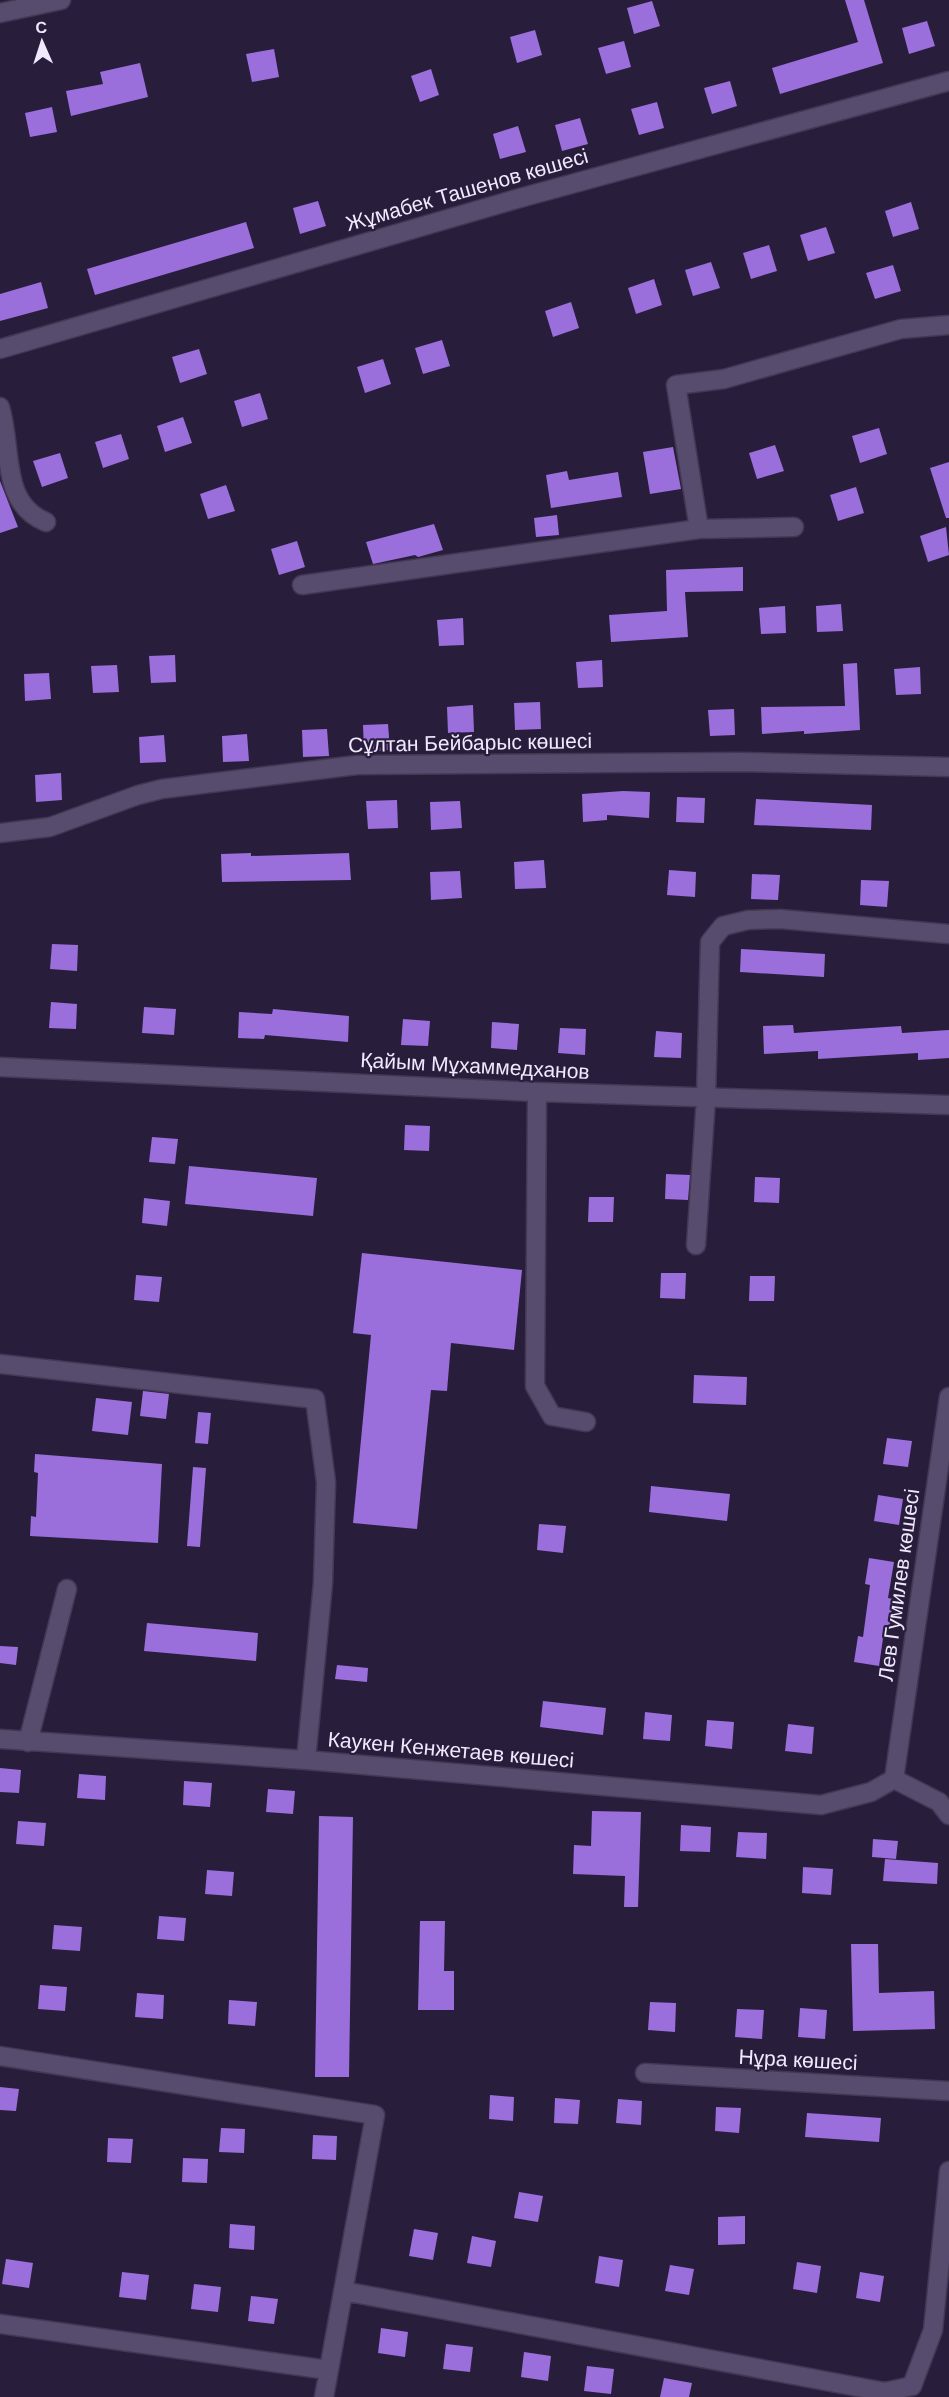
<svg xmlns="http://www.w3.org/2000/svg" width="949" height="2397" font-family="'DM Sans',sans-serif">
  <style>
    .building { fill: #9a6fdb }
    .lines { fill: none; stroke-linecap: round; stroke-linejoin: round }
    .minor-casing { stroke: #433852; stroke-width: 21 }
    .minor { stroke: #574b6e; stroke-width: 18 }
    .labels { text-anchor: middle; stroke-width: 4.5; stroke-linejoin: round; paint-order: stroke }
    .street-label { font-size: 21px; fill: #f0e9fe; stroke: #291d3c }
  </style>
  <rect width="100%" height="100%" fill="#291d3c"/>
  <path class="building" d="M 845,0 L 864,0 L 883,63 L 780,94 L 772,68 L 858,42 Z
    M 652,1 L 660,26 L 634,34 L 627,8 Z
    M 927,21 L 935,46 L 909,54 L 902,28 Z
    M 535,30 L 542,55 L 517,63 L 510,37 Z
    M 624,41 L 631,67 L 606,74 L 598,48 Z
    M 274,49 L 279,77 L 252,82 L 246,54 Z
    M 140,63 L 148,97 L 71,116 L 66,91 L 103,84 L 100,72 Z
    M 431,69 L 439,95 L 420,102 L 411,76 Z
    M 730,81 L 737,106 L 712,114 L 704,88 Z
    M 657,102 L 664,128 L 639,135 L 631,109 Z
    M 52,107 L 57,132 L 30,137 L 25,113 Z
    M 580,118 L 588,144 L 562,151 L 555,125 Z
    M 518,126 L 526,152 L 500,159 L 493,134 Z
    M 318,201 L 326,226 L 300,234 L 293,208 Z
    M 911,202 L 919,229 L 893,237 L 885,211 Z
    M 246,222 L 254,248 L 95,295 L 87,269 Z
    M 826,227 L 835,253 L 808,261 L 800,235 Z
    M 769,245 L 777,271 L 751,279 L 743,253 Z
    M 711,262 L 720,288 L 693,296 L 685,270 Z
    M 893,265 L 901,291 L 875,299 L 866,273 Z
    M 654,279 L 662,305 L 636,314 L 628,288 Z
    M 41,282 L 48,308 L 0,321 L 0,294 Z
    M 571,302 L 579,328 L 553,337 L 545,311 Z
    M 442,340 L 450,366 L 423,374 L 415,348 Z
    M 199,349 L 207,374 L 180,383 L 172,357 Z
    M 383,359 L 391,384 L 365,393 L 357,367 Z
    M 260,393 L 268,419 L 242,427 L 234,401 Z
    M 183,417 L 192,443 L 165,452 L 157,426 Z
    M 879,428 L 887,454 L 860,463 L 852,436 Z
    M 121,434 L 129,459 L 103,468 L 95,442 Z
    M 775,445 L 784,471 L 757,479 L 749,453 Z
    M 673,447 L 681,489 L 650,494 L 643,452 Z
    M 60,453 L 68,478 L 42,487 L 33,461 Z
    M 949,462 L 949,518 L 946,518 L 930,468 Z
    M 567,471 L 569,480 L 618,472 L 622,497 L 551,508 L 546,475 Z
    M 0,481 L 18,527 L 0,533 Z
    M 226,485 L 235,511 L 208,519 L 200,494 Z
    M 856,487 L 864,513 L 838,521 L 830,495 Z
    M 557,515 L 559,535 L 536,537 L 534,518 Z
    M 434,524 L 443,550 L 418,557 L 415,555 L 373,564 L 366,542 Z
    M 946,527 L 949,555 L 928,562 L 920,536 Z
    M 297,541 L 305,567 L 279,575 L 271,549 Z
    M 743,567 L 743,591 L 685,592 L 688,637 L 611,642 L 609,615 L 667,611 L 666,570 Z
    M 841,604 L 843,631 L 817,632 L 816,606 Z
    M 785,606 L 786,633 L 761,634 L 759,608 Z
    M 463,618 L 464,645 L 439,646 L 437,620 Z
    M 175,655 L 176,682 L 151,683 L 149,656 Z
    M 602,660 L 603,687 L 578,688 L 576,662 Z
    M 857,663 L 860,730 L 804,734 L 804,731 L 762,734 L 761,707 L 845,706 L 843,664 Z
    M 117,665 L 119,692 L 93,693 L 91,666 Z
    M 920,667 L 921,694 L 896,695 L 894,669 Z
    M 49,673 L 51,699 L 25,701 L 24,674 Z
    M 540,702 L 541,729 L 515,730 L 514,703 Z
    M 473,705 L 474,732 L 448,733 L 447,707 Z
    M 734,709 L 735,735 L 710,736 L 708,710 Z
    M 388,724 L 390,750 L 364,752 L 363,725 Z
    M 327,729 L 329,756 L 303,757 L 302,730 Z
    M 247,734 L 249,761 L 223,762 L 222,736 Z
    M 164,735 L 166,762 L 140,763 L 139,737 Z
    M 61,773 L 62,800 L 36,802 L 35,775 Z
    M 623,791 L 650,792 L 649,818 L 607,815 L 607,820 L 583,822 L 582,794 Z
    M 677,797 L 705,798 L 704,823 L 676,822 Z
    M 756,799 L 872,805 L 871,830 L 754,825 Z
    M 397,800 L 398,828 L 368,829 L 366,801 Z
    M 460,801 L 462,828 L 431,830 L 430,802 Z
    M 251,853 L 251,856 L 349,853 L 351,880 L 222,882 L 221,854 Z
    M 544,860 L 546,888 L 515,889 L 514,862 Z
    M 669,870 L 696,872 L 695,897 L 667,895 Z
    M 460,871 L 462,898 L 431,900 L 430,872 Z
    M 752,874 L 780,875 L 778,900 L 751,899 Z
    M 861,880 L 889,881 L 887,907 L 860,905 Z
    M 52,944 L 78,945 L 77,971 L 50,969 Z
    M 741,949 L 825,954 L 824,977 L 740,972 Z
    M 51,1002 L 77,1004 L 76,1029 L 49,1028 Z
    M 144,1007 L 176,1009 L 174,1035 L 142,1033 Z
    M 273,1009 L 349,1016 L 348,1042 L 265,1035 L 264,1039 L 238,1038 L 239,1012 L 272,1014 Z
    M 403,1019 L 430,1021 L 428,1046 L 401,1045 Z
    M 492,1022 L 519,1024 L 517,1050 L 491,1048 Z
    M 793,1025 L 794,1033 L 901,1026 L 902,1033 L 949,1030 L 949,1058 L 918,1060 L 918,1053 L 818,1059 L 818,1051 L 764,1054 L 763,1026 Z
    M 560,1028 L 586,1029 L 585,1055 L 558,1053 Z
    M 656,1031 L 682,1033 L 681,1058 L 654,1057 Z
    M 405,1125 L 430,1126 L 429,1151 L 404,1150 Z
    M 152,1137 L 178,1139 L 175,1164 L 149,1162 Z
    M 189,1166 L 317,1178 L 313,1216 L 185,1204 Z
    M 666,1174 L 690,1175 L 688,1200 L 665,1199 Z
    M 755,1177 L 780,1178 L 779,1203 L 754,1202 Z
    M 589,1197 L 614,1197 L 613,1222 L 588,1222 Z
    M 144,1198 L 170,1201 L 167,1226 L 142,1223 Z
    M 362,1253 L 522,1270 L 514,1350 L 451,1343 L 447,1391 L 431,1390 L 417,1529 L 353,1523 L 371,1335 L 353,1333 Z
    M 661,1273 L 686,1273 L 685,1299 L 660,1298 Z
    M 136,1275 L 162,1277 L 159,1302 L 134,1300 Z
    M 750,1276 L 775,1276 L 774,1301 L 749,1301 Z
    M 694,1375 L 747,1377 L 746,1405 L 693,1403 Z
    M 143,1391 L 169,1394 L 166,1419 L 140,1416 Z
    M 96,1398 L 132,1402 L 128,1435 L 92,1431 Z
    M 198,1412 L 211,1413 L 208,1444 L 195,1443 Z
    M 887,1438 L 912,1441 L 908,1467 L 883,1464 Z
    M 35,1454 L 162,1464 L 158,1543 L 30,1536 L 31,1516 L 36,1517 L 38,1473 L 34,1472 Z
    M 193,1467 L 206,1468 L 200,1547 L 187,1546 Z
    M 651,1486 L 730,1494 L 727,1521 L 649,1512 Z
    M 878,1495 L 903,1499 L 899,1525 L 874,1521 Z
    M 539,1524 L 566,1526 L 563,1553 L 537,1550 Z
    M 869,1558 L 894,1562 L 888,1598 L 893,1599 L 890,1625 L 885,1625 L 879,1666 L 854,1662 L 858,1636 L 863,1637 L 870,1585 L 865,1584 Z
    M 147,1623 L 258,1633 L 256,1661 L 144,1651 Z
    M 0,1646 L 18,1647 L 16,1665 L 0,1663 Z
    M 337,1665 L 368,1668 L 367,1682 L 335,1679 Z
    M 543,1701 L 606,1708 L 603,1735 L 540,1727 Z
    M 645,1712 L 672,1715 L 670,1741 L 643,1739 Z
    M 707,1720 L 734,1722 L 732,1749 L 705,1746 Z
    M 788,1724 L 814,1727 L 812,1754 L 785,1751 Z
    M 0,1768 L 21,1770 L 19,1793 L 0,1792 Z
    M 79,1774 L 106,1776 L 105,1800 L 77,1798 Z
    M 184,1781 L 212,1783 L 210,1807 L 183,1805 Z
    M 268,1789 L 295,1791 L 293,1814 L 266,1812 Z
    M 592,1811 L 641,1812 L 638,1907 L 624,1907 L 625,1876 L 573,1874 L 574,1845 L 591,1846 Z
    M 319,1816 L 353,1817 L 349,2077 L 315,2077 Z
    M 18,1821 L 46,1823 L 44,1846 L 16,1844 Z
    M 681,1825 L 711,1827 L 710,1852 L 680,1851 Z
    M 738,1832 L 767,1833 L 766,1859 L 736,1857 Z
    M 873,1839 L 898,1841 L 896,1859 L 872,1857 Z
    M 885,1859 L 938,1863 L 937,1884 L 883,1881 Z
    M 803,1867 L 833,1869 L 831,1895 L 802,1893 Z
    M 207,1870 L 234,1872 L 232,1896 L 205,1894 Z
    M 159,1916 L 186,1918 L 184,1941 L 157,1939 Z
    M 420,1921 L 445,1921 L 444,1971 L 454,1971 L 454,2010 L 418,2010 Z
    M 54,1925 L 82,1927 L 80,1951 L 52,1949 Z
    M 851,1944 L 878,1944 L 879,1993 L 934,1991 L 935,2029 L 853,2031 Z
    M 40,1985 L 67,1987 L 65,2011 L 38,2009 Z
    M 137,1993 L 164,1995 L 163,2019 L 135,2017 Z
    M 229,2000 L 257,2002 L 255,2026 L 228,2024 Z
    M 650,2002 L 676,2003 L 675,2032 L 648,2030 Z
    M 800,2008 L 827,2010 L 825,2039 L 798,2037 Z
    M 737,2009 L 764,2010 L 762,2039 L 735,2037 Z
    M 0,2087 L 19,2089 L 16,2111 L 0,2110 Z
    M 490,2095 L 514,2097 L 513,2121 L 489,2119 Z
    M 555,2098 L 580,2100 L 578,2124 L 554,2123 Z
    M 618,2099 L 642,2101 L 641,2125 L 616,2123 Z
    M 716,2107 L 741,2108 L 739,2133 L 715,2131 Z
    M 807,2113 L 881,2118 L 879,2142 L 805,2137 Z
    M 221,2128 L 245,2129 L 244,2153 L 219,2152 Z
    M 313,2135 L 337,2136 L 336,2160 L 312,2159 Z
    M 108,2138 L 133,2139 L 131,2163 L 107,2162 Z
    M 183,2158 L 208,2159 L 207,2183 L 182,2182 Z
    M 519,2192 L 543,2196 L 538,2222 L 514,2218 Z
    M 745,2216 L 745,2244 L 718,2245 L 718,2217 Z
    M 230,2224 L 255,2226 L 254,2250 L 229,2248 Z
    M 414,2229 L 438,2233 L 433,2260 L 409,2256 Z
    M 472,2236 L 496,2241 L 491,2267 L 467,2263 Z
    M 599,2256 L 623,2260 L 619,2287 L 595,2283 Z
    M 6,2259 L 33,2263 L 29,2288 L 2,2284 Z
    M 797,2262 L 821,2266 L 817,2293 L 793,2289 Z
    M 670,2265 L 694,2269 L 689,2295 L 665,2291 Z
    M 122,2272 L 149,2275 L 146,2300 L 119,2297 Z
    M 860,2272 L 884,2276 L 880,2302 L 856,2298 Z
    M 194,2284 L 221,2287 L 218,2312 L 191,2309 Z
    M 251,2296 L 278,2299 L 274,2324 L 248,2321 Z
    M 381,2328 L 408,2332 L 405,2357 L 378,2353 Z
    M 446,2344 L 473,2347 L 470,2372 L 443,2369 Z
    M 524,2352 L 551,2356 L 548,2381 L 521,2377 Z
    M 587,2366 L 614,2369 L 611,2394 L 584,2391 Z
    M 664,2378 L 692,2383 L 689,2397 L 660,2397 Z"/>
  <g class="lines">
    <g class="minor-casing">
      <path id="minor" d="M 0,13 L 61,0
        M 0,349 L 520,198 L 949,81
        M 0,407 C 13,451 0,503 46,522
        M 699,529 L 676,385 L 724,379 L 901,329 L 949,325
        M 302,585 L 699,529 L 794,527
        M 0,833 L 50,827 L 138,795 L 162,789 L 357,765 L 742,762 L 949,767
        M 0,1067 L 537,1092 L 949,1105
        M 537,1092 L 535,1386 L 552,1416 L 586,1422
        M 696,1245 L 706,1098 L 710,942 L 723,926 L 748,920 L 780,919 L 949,934
        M 0,1364 L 315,1399 L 326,1482 L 323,1583 L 306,1760
        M 0,1739 L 306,1760 L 821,1805 L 871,1792 L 894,1779
        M 28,1742 L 67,1589
        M 894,1779 L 949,1397
        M 894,1779 L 939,1802 L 949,1815
        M 0,2056 L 375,2115 L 324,2397
        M 645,2073 L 949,2091
        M 343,2291 L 885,2392 L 912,2386 L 933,2330 L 949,2171
        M 0,2324 L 328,2370"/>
    </g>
    <use href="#minor" class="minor"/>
  </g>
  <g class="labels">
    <g class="street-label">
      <text transform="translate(467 190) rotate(-16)" y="7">Жұмабек Ташенов көшесі</text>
      <text transform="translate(470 743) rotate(-1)" y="7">Сұлтан Бейбарыс көшесі</text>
      <text transform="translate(475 1066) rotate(3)" y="7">Қайым Мұхаммедханов</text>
      <text transform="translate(899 1585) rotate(-82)" y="7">Лев Гумилев көшесі</text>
      <text transform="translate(451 1750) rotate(5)" y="7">Каукен Кенжетаев көшесі</text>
      <text transform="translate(798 2060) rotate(3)" y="7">Нұра көшесі</text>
    </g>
  </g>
  <g transform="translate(42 42) rotate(357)" stroke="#291d3c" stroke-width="4.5" paint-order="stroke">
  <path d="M0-4.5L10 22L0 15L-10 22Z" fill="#f0e9fe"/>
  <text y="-9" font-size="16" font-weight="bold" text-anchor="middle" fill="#f0e9fe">С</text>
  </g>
</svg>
